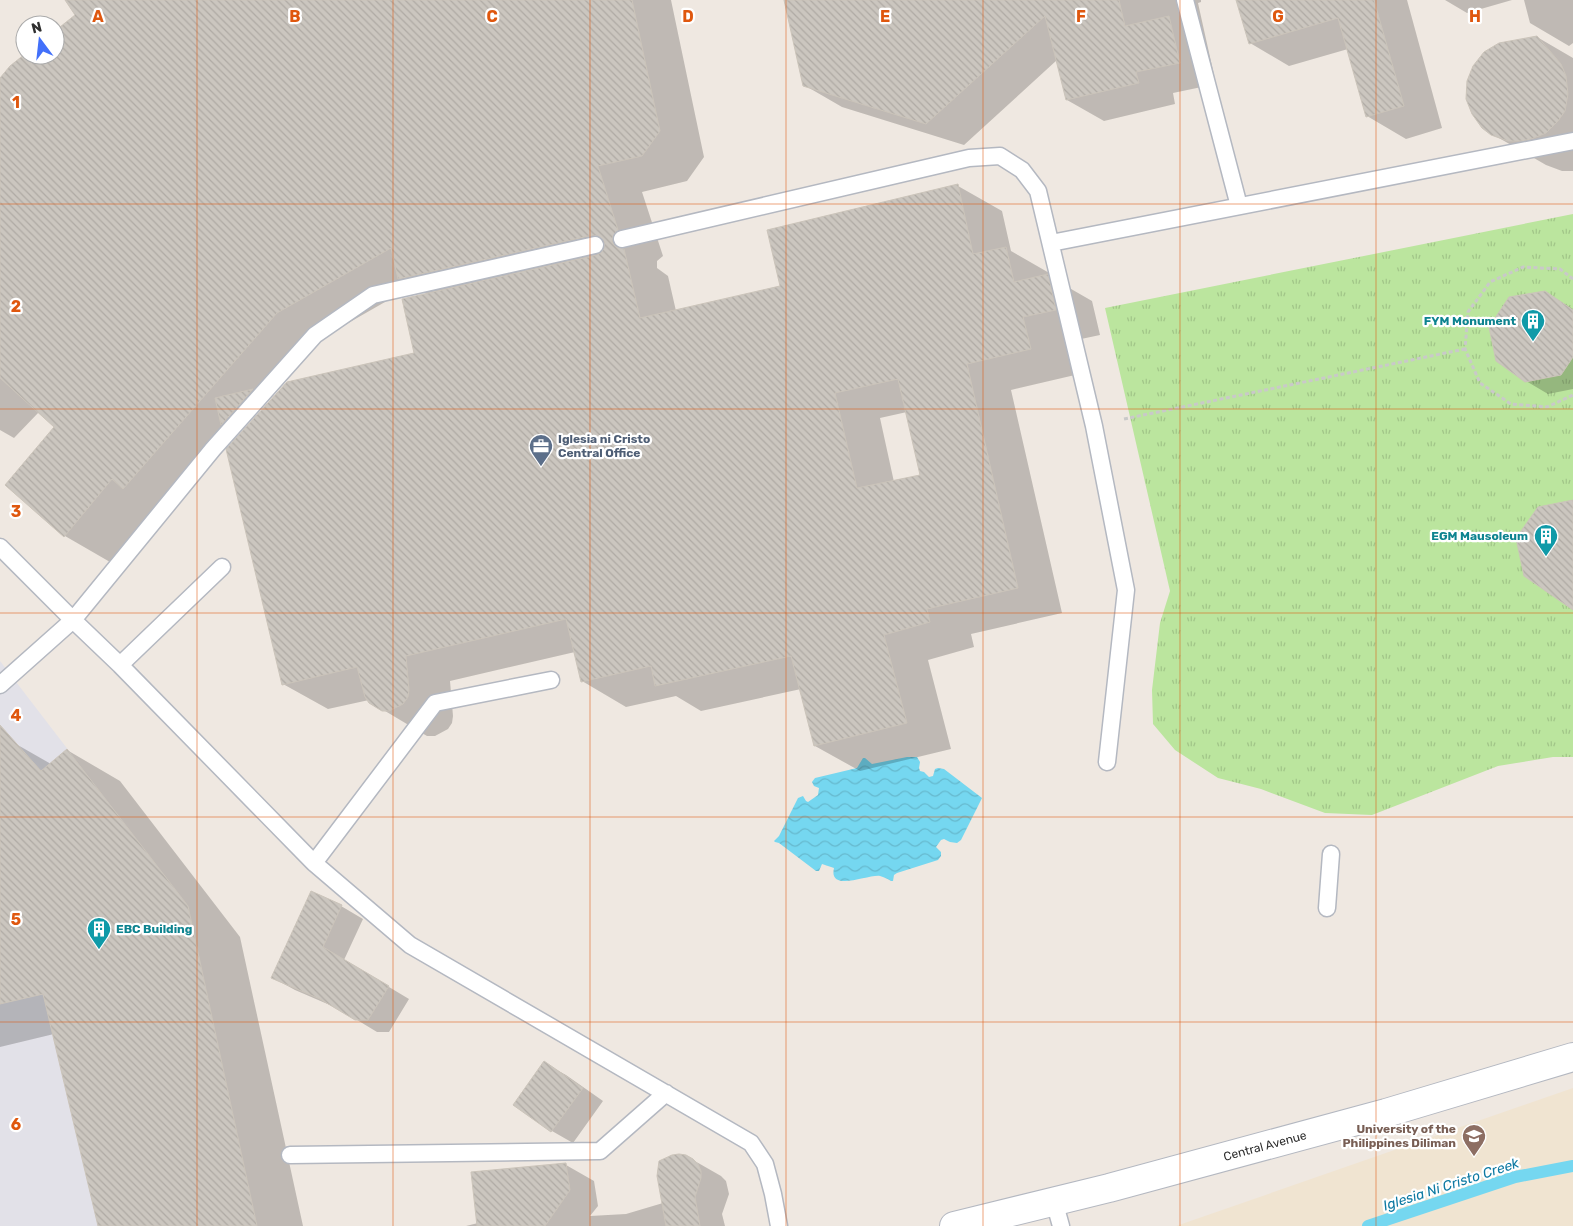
<svg xmlns="http://www.w3.org/2000/svg" width="1573" height="1226" font-family="Rubik,sans-serif">
  <style>
    .industrial { fill: #e2e1e8 }
    .education { fill: #f0e4d1 }
    .grass { fill: url(#grass-tufts) }
    .water { fill: url(#water-waves) }
    .shadow { fill: #0003; fill-rule: evenodd }
    .lines { fill: none; stroke-linecap: round; stroke-linejoin: round }
    .stream { stroke: #75d7f0; stroke-width: 12 }
    .building { fill: url(#building-back-hatch); stroke: #cbc4ba; fill-rule: evenodd }
    .lane-casing { stroke: #b4b8c1; stroke-width: 19 }
    .secondary-casing { stroke: #b4b8c1; stroke-width: 30 }
    .path { stroke: #c9c9c9; stroke-width: 3; stroke-dasharray: 4 2.5; stroke-linecap: butt }
    .lane { stroke: #fff; stroke-width: 16 }
    .secondary { stroke: #fff; stroke-width: 28 }
    .grid { fill: none; stroke: #df570e; stroke-width: 1; stroke-opacity: 0.55 }
    .labels { text-anchor: middle; stroke-width: 4.5; stroke-linejoin: round; paint-order: stroke }
    .culture-label { font-size: 12px; font-weight: bold; fill: #0d838f; stroke: #fff; text-anchor: end }
    .service-label { font-size: 12px; font-weight: bold; fill: #4e5e75; stroke: #fff; text-anchor: start }
    .education-label { font-size: 12px; font-weight: bold; fill: #785e54; stroke: #fff; text-anchor: end }
    .street-label { font-size: 12px; fill: #2e2e2e; stroke: #fff }
    .water-label { font-size: 14px; font-style: italic; fill: #0d79a2; stroke: #fff }
    .grid-label { font-size: 16px; text-anchor: middle; font-weight: bold; fill: #df570e; stroke: #fff; stroke-width: 4.5; stroke-linejoin: round; paint-order: stroke }
  </style>
  <defs>
    <pattern id="grass-tufts" width="24" height="20" patternUnits="userSpaceOnUse" patternTransform="scale(1.25)"><rect width="24" height="20" fill="#bbe59e"/><path d="M3 7l-1-3M5 7V3M7 7l1-3M15 17l-1-3M17 17v-4M19 17l1-3" fill="none" stroke="#a1c588"/></pattern>
    <pattern id="water-waves" width="16" height="10" patternUnits="userSpaceOnUse" patternTransform="scale(1.25)"><rect width="16" height="10" fill="#75d7f0"/><path d="M0 5q4-4 8 0t8 0" fill="none" stroke="#66b9ce"/></pattern>
    <pattern id="building-back-hatch" width="6" height="6" patternUnits="userSpaceOnUse" patternTransform="scale(1.25)"><rect width="6" height="6" fill="#cbc6bf"/><path d="M-1 5l2 2M0 0l6 6M5-1l2 2" fill="none" stroke="#afaaa4"/></pattern>
  </defs>
  <rect width="100%" height="100%" fill="#efe8e1"/>
  <path class="industrial" d="M 0,661 L 188,906 L 257,1226 L 0,1226 Z"/>
  <path class="education" d="M 1573,1088 L 1573,1226 L 1176,1226 Z"/>
  <path class="grass" d="M 1573,214 L 1573,757 L 1553,757 L 1498,766 L 1372,815 L 1325,813 L 1261,789 L 1218,778 L 1175,750 L 1153,724 L 1152,690 L 1160,623 L 1170,591 L 1105,308 Z"/>
  <path class="water" d="M 907,757 L 917,757 L 920,762 L 919,768 L 920,771 L 924,772 L 929,777 L 933,776 L 935,769 L 938,768 L 944,769 L 982,798 L 961,840 L 957,843 L 950,842 L 944,839 L 941,840 L 936,847 L 941,852 L 941,856 L 938,860 L 897,873 L 894,875 L 893,881 L 891,881 C 888,879 884,877 880,876 C 869,874 828,893 834,868 L 822,864 L 819,871 L 816,871 L 779,843 L 775,842 L 774,841 L 779,836 L 798,798 L 803,796 L 806,801 L 808,802 L 818,795 L 819,788 L 814,786 L 812,782 L 815,778 L 857,768 L 863,758 L 865,758 L 872,764 Z"/>
  <path class="shadow" d="M 67,0 L 671,0 L 704,157 L 687,181 L 642,192 L 663,256 L 657,261 L 657,268 L 668,276 L 676,311 L 781,287 L 958,186 L 1002,211 L 1011,251 L 1051,274 L 1052,278 L 1092,301 L 1100,335 L 1067,342 L 1075,375 L 1011,390 L 1062,613 L 971,634 L 974,647 L 928,660 L 951,749 L 860,771 L 815,746 L 801,689 L 701,711 L 676,696 L 626,707 L 582,681 L 575,652 L 450,681 L 453,716 L 452,723 L 448,729 L 435,736 L 427,736 L 370,702 L 369,700 L 328,709 L 283,684 L 416,354 L 427,294 L 413,286 L 322,338 L 168,514 L 155,506 L 110,562 L 65,536 L 7,485 L 56,427 L 39,412 L 14,438 L 0,430 L 0,79 L 55,55 L 55,32 L 76,16 ZM 907,412 L 921,475 L 894,482 L 880,418 Z
    M 786,0 L 1201,0 L 1201,2 L 1198,3 L 1216,84 L 1173,93 L 1175,104 L 1104,121 L 1067,100 L 1057,60 L 964,145 L 842,107 L 804,85 Z
    M 1237,0 L 1407,0 L 1442,128 L 1406,139 L 1367,116 L 1348,49 L 1289,66 L 1250,43 Z
    M 1445,0 L 1512,0 L 1467,13 Z
    M 1524,0 L 1573,0 L 1573,43 L 1569,46 L 1530,23 Z
    M 1537,37 L 1573,58 L 1573,171 L 1562,171 L 1546,165 L 1492,134 Z
    M 1545,292 L 1573,309 L 1573,389 L 1548,394 L 1526,381 Z
    M 16,744 L 51,764 L 67,750 L 120,781 L 240,937 L 303,1226 L 100,1226 L 54,1034 L 0,1047 L 0,758 Z
    M 311,893 L 341,906 L 363,919 L 344,960 L 409,999 L 389,1032 L 377,1032 L 339,1009 L 295,990 L 273,978 Z
    M 544,1063 L 566,1075 L 603,1101 L 573,1143 L 552,1131 L 515,1105 Z
    M 686,1156 L 721,1176 L 726,1181 L 729,1194 L 722,1214 L 725,1226 L 466,1226 L 478,1223 L 566,1165 L 594,1181 L 598,1206 L 590,1216 L 626,1214 L 663,1203 Z"/>
  <g class="lines">
    <path class="stream" d="M 1368,1226 L 1515,1177 L 1573,1166"/>
  </g>
  <path class="building" d="M 65,0 L 632,0 L 660,131 L 642,156 L 598,166 L 618,230 L 613,236 L 612,242 L 615,246 L 624,249 L 640,318 L 780,286 L 767,230 L 958,184 L 973,254 L 1006,247 L 1014,282 L 1048,274 L 1056,310 L 1023,317 L 1031,349 L 967,364 L 1018,588 L 927,609 L 930,622 L 884,635 L 907,723 L 814,746 L 791,656 L 655,686 L 651,666 L 581,682 L 566,619 L 406,656 L 409,690 L 408,697 L 403,704 L 389,711 L 382,711 L 369,703 L 365,697 L 357,667 L 282,685 L 226,449 L 287,382 L 414,353 L 402,299 L 597,255 L 601,253 L 604,248 L 605,242 L 598,236 L 593,235 L 398,279 L 391,248 L 277,313 L 123,489 L 112,479 L 64,537 L 5,485 L 54,427 L 0,378 L 0,78 L 10,66 L 25,54 L 55,55 L 55,31 L 75,15 ZM 898,379 L 920,475 L 857,488 L 835,393 Z
    M 784,0 L 1119,0 L 1125,26 L 1169,16 L 1180,63 L 1136,72 L 1139,83 L 1066,100 L 1045,16 L 926,124 L 803,86 Z
    M 1236,0 L 1374,0 L 1404,106 L 1366,117 L 1338,18 L 1249,44 Z
    M 1537,36 L 1561,64 L 1566,76 L 1568,94 L 1565,111 L 1558,121 L 1546,133 L 1531,139 L 1521,141 L 1508,141 L 1491,135 L 1482,128 L 1472,114 L 1466,99 L 1467,81 L 1473,66 L 1484,52 L 1499,43 Z
    M 1545,291 L 1573,310 L 1573,357 L 1561,375 L 1525,382 L 1496,361 L 1489,327 L 1509,297 Z
    M 253,389 L 221,425 L 215,398 Z
    M 1573,500 L 1573,610 L 1524,576 L 1516,538 L 1538,507 Z
    M 0,725 L 41,771 L 67,749 L 188,906 L 257,1226 L 98,1226 L 43,994 L 0,1004 Z
    M 311,891 L 342,905 L 323,947 L 389,986 L 368,1020 L 355,1020 L 320,999 L 271,978 Z
    M 544,1061 L 583,1088 L 551,1132 L 513,1105 Z
    M 679,1154 L 686,1155 L 693,1159 L 698,1164 L 701,1171 L 701,1178 L 695,1197 L 700,1226 L 666,1226 L 657,1176 L 659,1161 L 672,1155 Z
    M 566,1163 L 570,1190 L 545,1226 L 477,1226 L 471,1172 Z"/>
  <g class="lines">
    <g class="lane-casing">
      <path id="lane" d="M 1185,0 L 1239,206
        M 622,239 L 969,158 L 1000,156 L 1022,170 L 1038,191 L 1094,426 L 1126,590 L 1107,762
        M 1051,243 L 1573,141
        M 0,547 L 73,620 L 120,665 L 314,863 L 410,945 L 751,1143 L 765,1164 L 773,1194 L 779,1226
        M 120,665 L 222,567
        M 0,685 L 73,620 L 213,449 L 315,335 L 373,295 L 595,245
        M 314,863 L 435,703 L 551,680
        M 1327,908 L 1331,854
        M 290,1155 L 600,1151 L 666,1093
        M 1054,1201 L 1061,1226"/>
    </g>
    <g class="secondary-casing">
      <path id="secondary" d="M 954,1226 L 1109,1188 L 1386,1113 L 1573,1057"/>
    </g>
    <path class="path" d="M 1573,279 L 1560,269 L 1523,267 L 1490,282 L 1468,312 L 1465,349 L 1480,383 L 1511,404 L 1547,407 L 1573,395
      M 1124,419 L 1465,349"/>
    <use href="#lane" class="lane"/>
    <use href="#secondary" class="secondary"/>
  </g>
  <path class="grid" d="M 197,0 L 197,1226M 393,0 L 393,1226M 590,0 L 590,1226M 786,0 L 786,1226M 983,0 L 983,1226M 1180,0 L 1180,1226M 1376,0 L 1376,1226M 0,204 L 1573,204M 0,409 L 1573,409M 0,613 L 1573,613M 0,817 L 1573,817M 0,1022 L 1573,1022"/>
  <defs>
    <g id="building-pin" transform="scale(1.25)"><path d="M0 17L-7.5 6A9.5 9.5 0 1 1 7.5 6Z" fill="#0f9aa8" stroke="#fff"/><path d="M-4-6H4V6H1V3H-1V6H-4ZM-2.5-4.3h1.7v1.8h-1.7ZM.8-4.3h1.7v1.8H.8ZM-2.5-1h1.7V.8h-1.7ZM.8-1h1.7V.8H.8Z" fill="#fff"/></g>
    <g id="office-pin" transform="scale(1.25)"><path d="M0 17L-7.5 6A9.5 9.5 0 1 1 7.5 6Z" fill="#5c6f8a" stroke="#fff"/><path d="M-6-3h4V-5.5h4V-3h4V5H-6ZM-1-4.5V-3h2v-1.5ZM-6 0V1H6V0Z" fill="#fff"/></g>
    <g id="university-pin" transform="scale(1.25)"><path d="M0 17L-7.5 6A9.5 9.5 0 1 1 7.5 6Z" fill="#8d6e63" stroke="#fff"/><path d="M0-5L7-2L0 1L-7-2ZM-4 1L0 2.5L4 1V4Q0 6-4 4Z" fill="#fff"/></g>
  </defs>
  <g fill-rule="evenodd">
    <use href="#building-pin" x="1533" y="321"/>
    <use href="#office-pin" x="541" y="446"/>
    <use href="#building-pin" x="1546" y="536"/>
    <use href="#building-pin" x="99" y="929"/>
    <use href="#university-pin" x="1474" y="1136"/>
  </g>
  <g class="labels">
    <g class="culture-label">
      <text x="1516" y="325">FYM Monument</text>
      <text x="1528" y="540">EGM Mausoleum</text>
      <text x="116" y="933" text-anchor="start">EBC Building</text>
    </g>
    <g class="service-label">
      <text x="558" y="443">Iglesia ni Cristo<tspan x="558" dy="14">Central Office</tspan></text>
    </g>
    <g class="education-label">
      <text x="1456" y="1133">University of the<tspan x="1456" dy="14">Philippines Diliman</tspan></text>
    </g>
    <g class="street-label">
      <text transform="translate(1265 1146) rotate(-15)" y="4">Central Avenue</text>
    </g>
    <g class="water-label">
      <text transform="translate(1451 1184) rotate(-18)" y="5">Iglesia Ni Cristo Creek</text>
    </g>
  </g>
  <g class="grid-label">
    <text x="98" y="22">A</text>
    <text x="295" y="22">B</text>
    <text x="492" y="22">C</text>
    <text x="688" y="22">D</text>
    <text x="885" y="22">E</text>
    <text x="1081" y="22">F</text>
    <text x="1278" y="22">G</text>
    <text x="1475" y="22">H</text>
    <text x="16" y="108">1</text>
    <text x="16" y="312">2</text>
    <text x="16" y="517">3</text>
    <text x="16" y="721">4</text>
    <text x="16" y="925">5</text>
    <text x="16" y="1130">6</text>
  </g>
  <g transform="translate(40 40) rotate(345)"><circle r="24" fill="#ffffff" stroke="#ababab"/>
  <path d="M0-4L9 19L0 12L-9 19Z" fill="#4270fa"/>
  <text y="-8" font-size="14" font-weight="bold" text-anchor="middle" fill="#2e2e2e">N</text>
  </g>
</svg>
